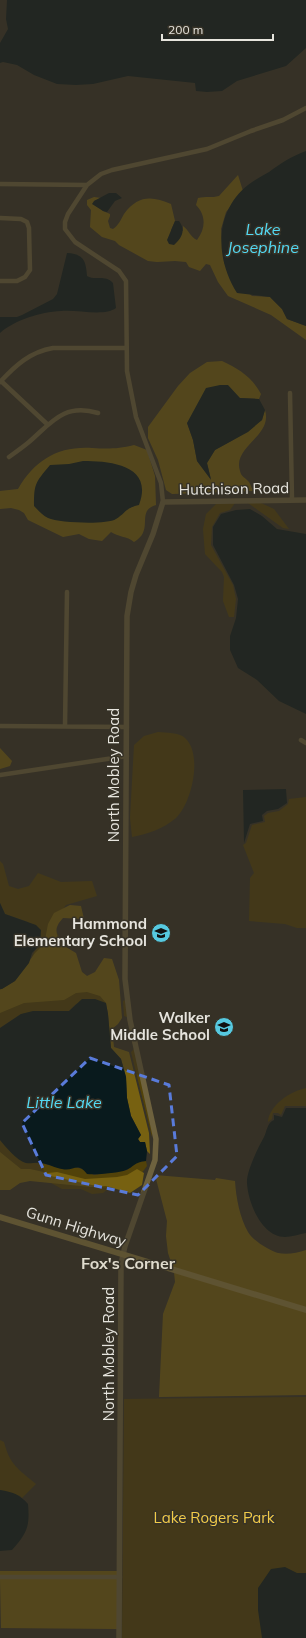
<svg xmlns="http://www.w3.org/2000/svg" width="306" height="1638" font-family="Mulish,sans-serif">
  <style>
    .green { fill: #524209 }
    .forest { fill: #776111 }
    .water { fill: #091a1d }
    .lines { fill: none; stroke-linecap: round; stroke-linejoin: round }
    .minor { stroke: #6e623e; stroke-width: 4.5 }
    .tertiary { stroke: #6e623e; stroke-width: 5.5 }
    .secondary { stroke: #8f7c41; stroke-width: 6 }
    .marked { fill: none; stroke: #597bda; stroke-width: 3; stroke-dasharray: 8 5; stroke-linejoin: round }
    .labels { text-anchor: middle; stroke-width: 3; stroke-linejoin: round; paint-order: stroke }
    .street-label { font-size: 15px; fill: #e6e4dd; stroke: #363227 }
    .poi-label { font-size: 15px; font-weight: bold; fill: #e6e4dd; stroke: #363227; text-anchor: end }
    .park-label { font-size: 15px; fill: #f2cb49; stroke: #363227 }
    .water-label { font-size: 16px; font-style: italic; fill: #53d9f3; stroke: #363227 }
    .neighbourhood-label { font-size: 16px; font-weight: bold; fill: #e0dcce; stroke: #363227 }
  </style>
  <rect width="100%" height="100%" fill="#363227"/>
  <path class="green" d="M 235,503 L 230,510 L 220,513 L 212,527 L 211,545 L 233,585 L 236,599 L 234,617 L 229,617 L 223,601 L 224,577 L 222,572 L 205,554 L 203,529 L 206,514 L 216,504 Z
    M 248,503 L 261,503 L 274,509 L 289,529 L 283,528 Z
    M 158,732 C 166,733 179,732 185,738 C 203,754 192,803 176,818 C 163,829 148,834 132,837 L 130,818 L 134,745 L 144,736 Z
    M 306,797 L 306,928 L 297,928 L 285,924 L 249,921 L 250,878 L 254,873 L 243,845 L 246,843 L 252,825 L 265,822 L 264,816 L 268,813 L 279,811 L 288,804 L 289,799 Z
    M 0,861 L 3,864 L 9,886 L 18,889 L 29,886 L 38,873 L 61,882 L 92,881 L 97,896 L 66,905 L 56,919 L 56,931 L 63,945 L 74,953 L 77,968 L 87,976 L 117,1014 L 95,999 L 76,1004 L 69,1011 L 21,1014 L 0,1028 L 0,989 C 12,986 23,974 29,964 C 34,955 31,954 40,945 L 28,922 L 5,914 L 0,903 Z
    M 125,1000 L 152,1131 L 152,1137 L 131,1052 L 134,1049 L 127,1017 L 124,1016 L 123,1001 Z
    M 306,1088 L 306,1106 L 285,1106 L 281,1115 L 278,1113 L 273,1113 L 272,1119 L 268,1122 C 269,1105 291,1091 306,1088 Z
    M 0,1140 L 12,1153 L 25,1163 L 40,1163 L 53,1166 L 63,1169 L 74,1167 L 83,1169 L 94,1175 L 127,1170 L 137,1162 L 146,1161 L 147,1166 L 141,1174 L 121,1184 L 110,1187 L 103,1193 L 92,1194 L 81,1189 L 62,1189 L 42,1178 L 0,1161 Z
    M 306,1397 L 306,1638 L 122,1638 L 124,1399 Z
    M 0,1440 L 4,1442 C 10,1465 18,1469 36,1484 L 22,1498 L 20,1496 L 0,1490 Z"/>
  <path class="forest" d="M 238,175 L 243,191 L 226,212 L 221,229 L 224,262 L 228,273 L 252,296 L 270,297 L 282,309 L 287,319 L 306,326 L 306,340 L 271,315 L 228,296 L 218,282 L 210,265 L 206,264 L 200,271 L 189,267 L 186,262 L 175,261 L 157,262 L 148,261 L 119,245 L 115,241 L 102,237 L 90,227 L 91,210 L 87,205 L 87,200 L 94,197 L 101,198 L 94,201 L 103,211 L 110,214 L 110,216 L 108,221 L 110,228 L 113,229 C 119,225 121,219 124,214 C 138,195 152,196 171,204 L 175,221 L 171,230 L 183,231 L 183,226 C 189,230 190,237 197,240 C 206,228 206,215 196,205 L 198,198 C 206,196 212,198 219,196 Z
    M 222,361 C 239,369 252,377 261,394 L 259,399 L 240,398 L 187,423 L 193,440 L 197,461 L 211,479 L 207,463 L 215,450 L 233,440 L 262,420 L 265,410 C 273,436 232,447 240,471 C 241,477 246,478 249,482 C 251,485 252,489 253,491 L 172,494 L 166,490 L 158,460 L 148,438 L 148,427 L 178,386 L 190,373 L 207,362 Z
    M 134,445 L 147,450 L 155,476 L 156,505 C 135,511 155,530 134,542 C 127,536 118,537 111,532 L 102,541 L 89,539 L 79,534 L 63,537 L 28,520 L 24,513 L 19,510 L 11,508 L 0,509 L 0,491 L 18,489 C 35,460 58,446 92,448 C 108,449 118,449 134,445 Z
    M 0,748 L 12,761 L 10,766 L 0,769 Z
    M 70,905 L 81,906 L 84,919 L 63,918 C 54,928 56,931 59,943 L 76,953 L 82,972 L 87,976 L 95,972 L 104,958 L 112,959 L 119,980 L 122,1018 L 118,1024 L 112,1029 L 114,1047 L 129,1052 L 149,1133 L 150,1154 L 147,1151 L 145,1142 L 140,1142 L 138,1139 L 141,1135 L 131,1116 L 127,1098 L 126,1077 L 121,1059 L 111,1048 L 108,1014 L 106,1003 L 100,996 L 87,992 L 76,993 L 64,1000 L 24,1003 L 0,1013 L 0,990 L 15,981 L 35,953 L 41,947 L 45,940 L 48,924 L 54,913 Z
    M 0,1152 L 21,1169 L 30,1169 L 48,1173 L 57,1172 L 85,1179 L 117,1177 L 127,1175 L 137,1169 L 144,1173 L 142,1185 L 130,1193 L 106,1186 L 91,1187 L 30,1181 L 20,1183 L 10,1190 L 0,1190 Z
    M 155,1175 L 215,1180 L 216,1178 L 235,1181 C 236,1198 240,1218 248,1232 C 252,1240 270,1251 278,1253 C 287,1255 297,1253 306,1250 L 306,1308 L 173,1268 L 168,1253 L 166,1236 L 167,1221 Z
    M 174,1272 L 306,1312 L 306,1395 L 159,1397 L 163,1314 L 175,1282 Z
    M 0,1571 L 118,1571 L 118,1575 L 0,1575 Z
    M 0,1579 L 118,1579 L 117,1629 L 1,1628 Z"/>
  <path class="water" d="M 7,0 L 306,0 L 306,48 L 286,66 L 237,81 L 222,91 L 207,92 L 196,91 L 195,83 L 128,76 L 93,84 L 76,85 L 57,84 L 34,75 L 17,65 L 3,62 L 0,63 L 0,43 L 8,29 L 6,19 Z
    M 306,151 L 306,326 L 287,319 L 282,309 L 270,297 L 237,293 C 215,258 214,212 248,185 C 254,180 262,176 269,172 C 281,163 292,156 306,151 Z
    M 109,193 L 116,193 L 122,198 L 115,201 L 107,212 L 103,211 L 92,204 L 94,201 Z
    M 175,221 L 179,221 C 186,230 182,238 174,245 L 169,244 L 167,240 Z
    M 67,253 C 84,254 86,261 87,276 C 95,281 105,274 113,283 L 116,308 C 104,317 76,309 61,311 C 40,312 15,320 0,333 L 0,317 L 17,317 L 22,315 L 53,299 L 57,294 Z
    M 220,385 L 228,385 L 240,398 L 259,399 L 265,410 L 262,420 L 248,432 L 215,450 L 207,463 L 211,480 L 197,461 L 193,440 L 187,423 L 206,388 Z
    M 83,461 C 111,461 154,465 139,505 C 125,508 126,513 116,519 C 107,525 59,523 48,518 C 43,516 38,510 34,506 C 34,484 35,483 50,465 L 69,464 Z
    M 250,509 L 262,516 L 277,529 L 306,534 L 306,714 L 279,701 L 257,680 L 238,668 L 230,650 L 230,636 L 236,618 L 238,599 L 234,585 L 213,545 L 213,527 L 221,514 L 236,510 Z
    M 286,789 L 287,803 L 278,809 L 267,811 L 262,815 L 263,821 L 250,824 L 244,843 L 243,790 Z
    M 0,903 L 5,914 L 36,925 L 41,930 L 40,945 L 32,953 L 29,963 L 15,981 L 2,989 L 0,989 Z
    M 82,999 L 95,999 L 106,1003 L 108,1014 L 111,1048 L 121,1059 L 126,1077 L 127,1098 L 131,1116 L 141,1135 L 138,1139 L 140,1142 L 145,1142 L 147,1151 L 146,1161 C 134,1162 134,1167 126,1170 C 119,1173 95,1175 87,1174 C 77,1161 74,1172 62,1169 C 55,1168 49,1164 41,1163 C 36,1162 30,1164 26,1163 C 16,1160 6,1147 0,1140 L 0,1028 L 21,1014 L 33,1011 L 69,1011 Z
    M 286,1108 L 306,1108 L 306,1233 C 300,1234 291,1237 285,1237 C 262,1237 248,1203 247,1183 C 246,1172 258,1148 264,1137 C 267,1131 267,1123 274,1120 L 274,1115 L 282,1117 Z
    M 0,1490 C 13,1492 19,1494 28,1504 C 30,1527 27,1533 12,1550 L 0,1551 Z
    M 285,1567 L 297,1573 L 306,1573 L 306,1638 L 262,1638 L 258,1610 L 258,1588 L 271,1569 Z"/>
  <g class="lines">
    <path class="minor" d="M 0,184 L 87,185
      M 0,218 L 21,219 L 27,222 L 29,228 L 30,270 L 25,277 L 17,281 L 0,281
      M 1,381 L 47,424
      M 0,382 C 16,365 30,352 53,348 L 126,348
      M 290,393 L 292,500
      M 9,457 C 16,452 23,447 29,442 C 52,422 64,403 98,413
      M 163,502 L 161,483 L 136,417 L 127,371 L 126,281 L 119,271 L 75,242 L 65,229 L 65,222 L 68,214 L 87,185 L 101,174 L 112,170 L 207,149 L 251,131 L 283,120 L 306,108
      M 0,726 L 127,727
      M 65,726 L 67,592
      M 301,740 L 306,743
      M 0,775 L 127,756
      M 0,1577 L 120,1577"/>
    <path class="tertiary" d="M 119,1638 L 121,1264 L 125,1246 L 155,1160 L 156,1139 L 130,1020 L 125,979 L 127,616 L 131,592 L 136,575 L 153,534 L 163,502 L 306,500"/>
    <path class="secondary" d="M 0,1217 L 306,1310"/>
  </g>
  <path d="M0 0H306V1638H0ZM 90,1058 L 169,1085 L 177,1156 L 138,1195 L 46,1175 L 22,1123 Z" fill="#363227" fill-opacity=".55" fill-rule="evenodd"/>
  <path class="marked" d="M 90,1058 L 169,1085 L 177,1156 L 138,1195 L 46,1175 L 22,1123 Z"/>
  <defs>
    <g id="school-disc" transform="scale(1)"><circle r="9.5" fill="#56c9e0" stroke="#363227"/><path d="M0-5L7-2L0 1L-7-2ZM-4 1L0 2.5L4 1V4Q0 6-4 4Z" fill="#111"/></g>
  </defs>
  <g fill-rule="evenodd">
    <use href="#school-disc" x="161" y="933"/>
    <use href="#school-disc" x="224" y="1027"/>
  </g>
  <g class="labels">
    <g class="street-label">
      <text transform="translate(234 489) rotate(-1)" y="5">Hutchison Road</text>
      <text transform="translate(114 775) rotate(-90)" y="5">North Mobley Road</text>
      <text transform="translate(76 1227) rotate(17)" y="5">Gunn Highway</text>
      <text transform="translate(109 1354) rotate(-90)" y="5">North Mobley Road</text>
    </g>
    <g class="poi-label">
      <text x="147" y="929">Hammond<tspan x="147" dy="17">Elementary School</tspan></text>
      <text x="210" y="1023">Walker<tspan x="210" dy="17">Middle School</tspan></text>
    </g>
    <g class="park-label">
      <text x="214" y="1523">Lake Rogers Park</text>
    </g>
    <g class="water-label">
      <text x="263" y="235">Lake<tspan x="263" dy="18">Josephine</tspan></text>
      <text x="64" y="1108">Little Lake</text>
    </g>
    <g class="neighbourhood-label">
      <text x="128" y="1269">Fox's Corner</text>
    </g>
  </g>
  <path d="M162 34v6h111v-6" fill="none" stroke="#e6e4dd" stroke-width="2"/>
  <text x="168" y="34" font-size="12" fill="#e6e4dd" stroke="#363227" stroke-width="3" paint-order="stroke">200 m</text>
</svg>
